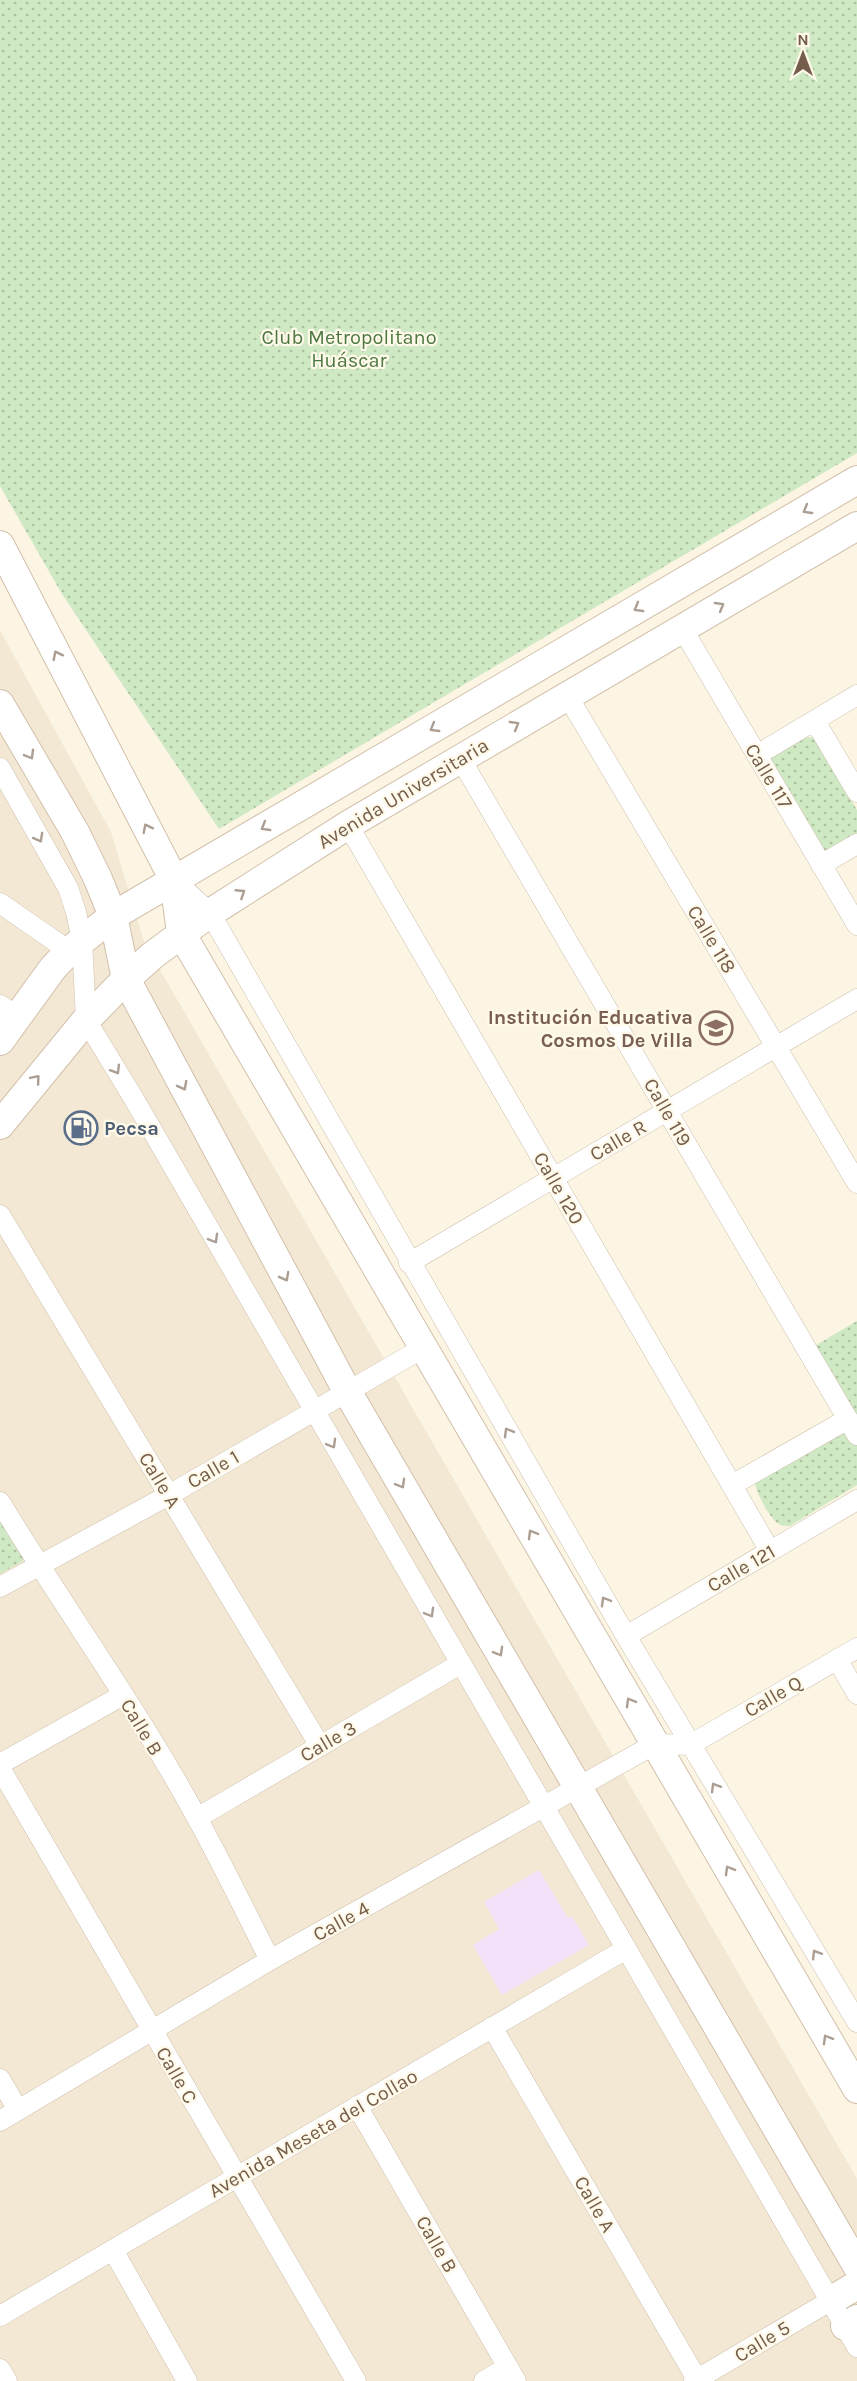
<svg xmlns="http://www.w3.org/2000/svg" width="857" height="2381" font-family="Karla,sans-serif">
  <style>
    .residential { fill: #f3e8d3 }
    .education { fill: #f2e1f8 }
    .green { fill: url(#green-dots) }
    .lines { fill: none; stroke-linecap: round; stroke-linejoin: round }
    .street-casing { stroke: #cfc0ae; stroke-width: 21 }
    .secondary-casing { stroke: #d2c0ab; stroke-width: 30 }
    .street { stroke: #fff; stroke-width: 20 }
    .secondary { stroke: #fff; stroke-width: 28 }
    .oneway { stroke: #ac9e92 }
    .labels { text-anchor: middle; stroke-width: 4.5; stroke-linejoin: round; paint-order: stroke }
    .park-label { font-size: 20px; fill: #4c7942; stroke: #fff9ea }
    .street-label { font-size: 20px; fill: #745d4a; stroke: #fff9ea }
    .education-label { font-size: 20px; font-weight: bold; fill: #785e54; stroke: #fff9ea; text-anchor: end }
    .service-label { font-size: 20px; font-weight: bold; fill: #4e5e75; stroke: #fff9ea; text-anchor: start }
  </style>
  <defs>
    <pattern id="green-dots" width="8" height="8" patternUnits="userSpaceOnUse" patternTransform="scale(1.5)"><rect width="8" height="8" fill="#cee9c3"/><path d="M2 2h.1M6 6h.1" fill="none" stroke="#acc0a0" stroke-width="1.8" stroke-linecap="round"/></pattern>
  </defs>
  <rect width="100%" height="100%" fill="#fcf5e4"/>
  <path class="residential" d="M 0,630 L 111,832 L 144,942 L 857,2179 L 857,2381 L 0,2381 Z"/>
  <path class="education" d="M 539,1870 L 568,1918 L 572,1916 L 589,1945 L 502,1995 L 473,1945 L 499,1929 L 484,1902 Z"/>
  <path class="green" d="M 0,0 L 857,0 L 857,453 L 219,829 L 62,594 L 0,486 Z
    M 812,737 L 816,740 L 857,810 L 857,833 L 827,850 L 824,850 L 770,764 L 773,756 L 804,738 Z
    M 857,1321 L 857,1422 L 813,1347 Z
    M 845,1432 L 857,1444 L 857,1485 L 790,1526 C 785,1526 780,1526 776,1522 C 769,1516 755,1491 755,1482 Z
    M 0,1521 L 24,1560 L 0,1574 Z"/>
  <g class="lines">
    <g class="street-casing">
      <path id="street" d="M 682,628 L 857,925
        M 567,695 L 857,1183
        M 815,721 L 857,792
        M 757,755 L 857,695
        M 460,758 L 857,1435
        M 0,768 L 68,888 L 76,912 L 82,940 L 86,1020 L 134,1099 L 857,2347
        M 348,825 L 770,1551
        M 821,865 L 857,844
        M 174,880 L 210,913 L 626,1636 L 857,2022
        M 0,903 L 69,951
        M 0,1005 L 17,1017
        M 0,1215 L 320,1746
        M 409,1263 L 857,999
        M 732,1485 L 848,1419
        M 0,1502 C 64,1608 138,1709 197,1818 C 223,1865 246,1913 270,1960
        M 0,1587 L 169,1495 L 423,1348
        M 626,1636 L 857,1500
        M 837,1659 L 857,1694
        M 0,1764 L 123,1695
        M 0,1768 L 356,2381
        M 197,1818 L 460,1664
        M 492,2027 L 698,2381
        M 0,2079 L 18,2110
        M 357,2106 L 516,2381
        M 0,2121 L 270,1960 L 655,1744 L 690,1745 L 857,1648
        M 113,2250 L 187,2381
        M 0,2316 L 626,1949
        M 0,2369 L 7,2381
        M 484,2381 L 508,2367
        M 694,2381 L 830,2301"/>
    </g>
    <g class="secondary-casing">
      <path id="secondary" d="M 0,545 L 174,880 L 181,933 L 857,2089
        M 0,704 L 75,832 L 98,879 L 113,916 L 126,979 L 347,1391 L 857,2266
        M 0,1041 L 53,968 L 69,951 L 113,916 L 857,480
        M 0,1125 L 86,1020 L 126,979 L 153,955 L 210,913 L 348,825 L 857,526
        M 830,2301 L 857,2285
        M 845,2326 L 857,2319"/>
    </g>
    <use href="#street" class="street"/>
    <use href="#secondary" class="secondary"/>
  </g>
  <defs><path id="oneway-chevron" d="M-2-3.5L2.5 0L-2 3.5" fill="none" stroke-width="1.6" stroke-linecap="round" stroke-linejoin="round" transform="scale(1.5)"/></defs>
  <g class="oneway">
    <use href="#oneway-chevron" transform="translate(807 510) rotate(150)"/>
    <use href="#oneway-chevron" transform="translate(720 606) rotate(-30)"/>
    <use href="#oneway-chevron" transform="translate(638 608) rotate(150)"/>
    <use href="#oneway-chevron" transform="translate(57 655) rotate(-117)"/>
    <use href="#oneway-chevron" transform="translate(515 725) rotate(-30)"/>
    <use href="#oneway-chevron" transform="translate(434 728) rotate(150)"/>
    <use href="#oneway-chevron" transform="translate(30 755) rotate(60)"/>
    <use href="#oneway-chevron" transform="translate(265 827) rotate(150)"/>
    <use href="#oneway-chevron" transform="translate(147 828) rotate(-117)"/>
    <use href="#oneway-chevron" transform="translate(39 838) rotate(61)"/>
    <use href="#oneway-chevron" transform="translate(241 893) rotate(-33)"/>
    <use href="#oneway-chevron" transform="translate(116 1070) rotate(59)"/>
    <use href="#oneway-chevron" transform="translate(36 1079) rotate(-50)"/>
    <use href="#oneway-chevron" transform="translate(183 1086) rotate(62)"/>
    <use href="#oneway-chevron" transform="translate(214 1239) rotate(60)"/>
    <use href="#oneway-chevron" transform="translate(285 1277) rotate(62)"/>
    <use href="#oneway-chevron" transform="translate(508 1432) rotate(-120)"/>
    <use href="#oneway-chevron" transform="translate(332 1444) rotate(60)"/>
    <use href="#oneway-chevron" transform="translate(401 1484) rotate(60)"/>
    <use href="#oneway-chevron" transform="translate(532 1534) rotate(-120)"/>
    <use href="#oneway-chevron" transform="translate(605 1601) rotate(-120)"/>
    <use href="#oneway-chevron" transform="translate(430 1613) rotate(60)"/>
    <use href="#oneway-chevron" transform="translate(499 1652) rotate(60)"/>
    <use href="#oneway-chevron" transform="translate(630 1702) rotate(-120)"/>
    <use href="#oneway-chevron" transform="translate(715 1787) rotate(-121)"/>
    <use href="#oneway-chevron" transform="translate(729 1870) rotate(-120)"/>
    <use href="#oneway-chevron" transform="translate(816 1954) rotate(-121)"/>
    <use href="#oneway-chevron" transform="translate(827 2039) rotate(-120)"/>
  </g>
  <defs>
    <g id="school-ring" transform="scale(1.725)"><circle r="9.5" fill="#fff9ea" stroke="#8d6e63" stroke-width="1.5"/><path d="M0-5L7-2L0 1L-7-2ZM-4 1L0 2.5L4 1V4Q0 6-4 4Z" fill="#8d6e63"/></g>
    <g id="fuel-ring" transform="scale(1.725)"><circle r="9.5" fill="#fff9ea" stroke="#5c6f8a" stroke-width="1.5"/><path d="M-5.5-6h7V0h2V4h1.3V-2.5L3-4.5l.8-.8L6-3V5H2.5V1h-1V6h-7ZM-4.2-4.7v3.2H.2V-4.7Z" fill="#5c6f8a"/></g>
  </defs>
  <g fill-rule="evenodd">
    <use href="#school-ring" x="716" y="1028"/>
    <use href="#fuel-ring" x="81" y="1128"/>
  </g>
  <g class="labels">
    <g class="park-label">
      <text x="349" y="344">Club Metropolitano<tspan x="349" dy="23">Huáscar</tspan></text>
    </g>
    <g class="street-label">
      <text transform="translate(769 776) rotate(59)" y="7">Calle 117</text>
      <text transform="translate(403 793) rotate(-31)" y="7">Avenida Universitaria</text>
      <text transform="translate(712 939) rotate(59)" y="7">Calle 118</text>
      <text transform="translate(668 1112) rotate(60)" y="7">Calle 119</text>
      <text transform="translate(618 1140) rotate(-30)" y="7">Calle R</text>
      <text transform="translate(559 1188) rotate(60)" y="7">Calle 120</text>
      <text transform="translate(213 1469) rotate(-30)" y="7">Calle 1</text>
      <text transform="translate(160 1480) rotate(59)" y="7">Calle A</text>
      <text transform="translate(741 1568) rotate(-30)" y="7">Calle 121</text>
      <text transform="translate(773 1696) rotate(-30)" y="7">Calle Q</text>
      <text transform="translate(142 1727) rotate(59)" y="7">Calle B</text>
      <text transform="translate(328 1741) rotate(-30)" y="7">Calle 3</text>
      <text transform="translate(341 1921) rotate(-29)" y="7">Calle 4</text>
      <text transform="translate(177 2075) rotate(60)" y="7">Calle C</text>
      <text transform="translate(313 2133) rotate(-30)" y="7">Avenida Meseta del Collao</text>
      <text transform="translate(595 2204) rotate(60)" y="7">Calle A</text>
      <text transform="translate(437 2244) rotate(60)" y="7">Calle B</text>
      <text transform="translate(762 2341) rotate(-31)" y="7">Calle 5</text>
    </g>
    <g class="education-label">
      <text x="693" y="1024">Institución Educativa<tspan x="693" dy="23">Cosmos De Villa</tspan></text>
    </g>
    <g class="service-label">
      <text x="104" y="1135">Pecsa</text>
    </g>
  </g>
  <g transform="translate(803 54)" stroke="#fff9ea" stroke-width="4.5" paint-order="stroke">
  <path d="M0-4.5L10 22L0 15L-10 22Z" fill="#745d4a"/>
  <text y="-9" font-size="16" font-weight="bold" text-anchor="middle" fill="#745d4a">N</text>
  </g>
</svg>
